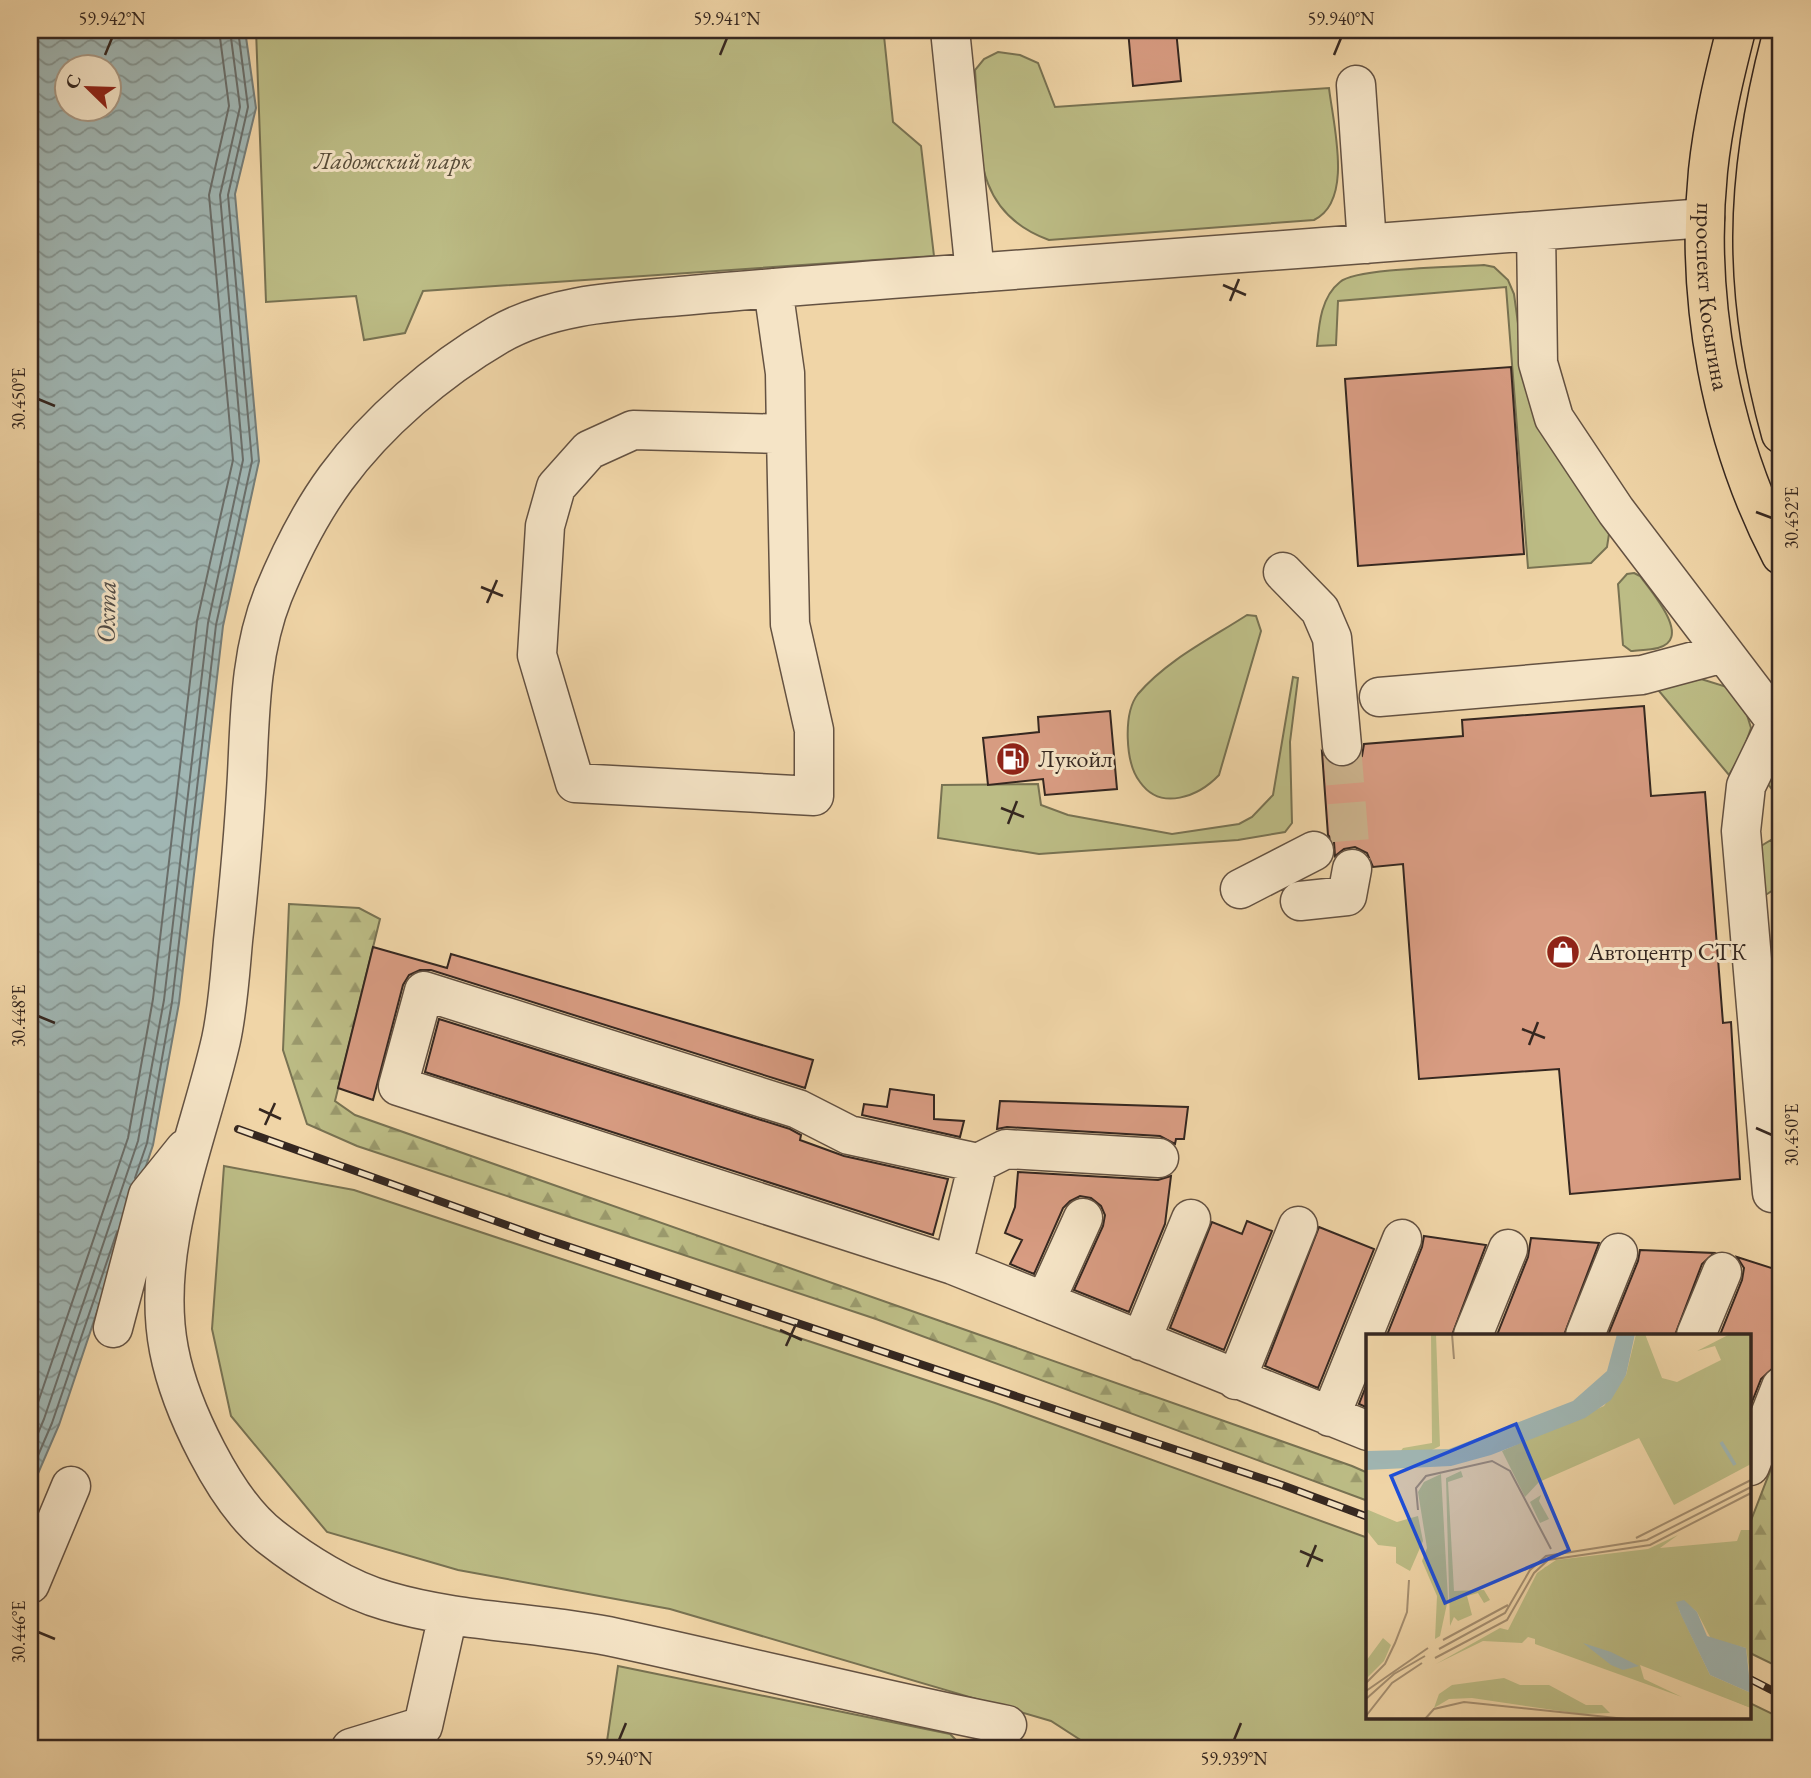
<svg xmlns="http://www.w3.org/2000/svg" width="1811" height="1778" font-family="'EB Garamond',serif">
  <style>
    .green { fill: #bcbc85; stroke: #787252; stroke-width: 2 }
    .forest { fill: url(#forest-firs); stroke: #787252; stroke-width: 2 }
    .water { fill: url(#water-waves); stroke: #757d78; stroke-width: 2; fill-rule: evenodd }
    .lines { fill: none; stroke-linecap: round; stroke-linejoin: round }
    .shore { stroke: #6a6e6a; stroke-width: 2 }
    .building { fill: #d89c82; stroke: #352720; stroke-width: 2 }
    .minor-tunnel { stroke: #cbb28c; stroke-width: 38; stroke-dasharray: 38 19; stroke-linecap: butt }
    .minor-casing { stroke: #645242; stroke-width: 41 }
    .major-casing { stroke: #352720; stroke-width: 41 }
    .minor { stroke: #f5e4c6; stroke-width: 38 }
    .major { stroke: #f0d5a7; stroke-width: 38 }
    .rail-casing { stroke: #352720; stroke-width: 8 }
    .rail { stroke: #f5e4c6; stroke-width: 5; stroke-dasharray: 16; stroke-linecap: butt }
    .ticks { fill: none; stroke: #352720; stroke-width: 2.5 }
    .labels { text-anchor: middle; stroke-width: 6; stroke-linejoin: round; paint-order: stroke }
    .park-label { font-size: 24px; font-style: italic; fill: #574c39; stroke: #f5e4c6 }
    .street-label { font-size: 24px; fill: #352720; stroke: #f5e4c6 }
    .poi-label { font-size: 24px; fill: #352720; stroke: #f5e4c6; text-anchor: start }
    .water-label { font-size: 26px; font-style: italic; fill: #504b45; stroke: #f5e4c6 }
    .inset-river { fill: none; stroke: #a0b6b3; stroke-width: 3.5 }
    .inset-road { fill: none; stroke: #a58f71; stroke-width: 2 }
    .view { fill: #1d4ed8; fill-opacity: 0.15; stroke: #1d4ed8; stroke-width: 3.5 }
    .inset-edge { fill: none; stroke: #352720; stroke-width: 3.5 }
    .neatline { fill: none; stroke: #352720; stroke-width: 2.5 }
    .ticks-label { font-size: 18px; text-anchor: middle; fill: #352720 }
  </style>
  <defs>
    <pattern id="forest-firs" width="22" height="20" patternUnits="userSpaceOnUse" patternTransform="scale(1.75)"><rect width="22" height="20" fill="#bcbc85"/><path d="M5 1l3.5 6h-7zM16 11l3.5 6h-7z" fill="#9a996c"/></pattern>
    <pattern id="water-waves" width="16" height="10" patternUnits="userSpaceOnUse" patternTransform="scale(1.75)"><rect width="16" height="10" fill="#a0b6b3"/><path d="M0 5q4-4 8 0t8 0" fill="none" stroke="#839491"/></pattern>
  </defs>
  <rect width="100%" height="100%" fill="#f0d5a7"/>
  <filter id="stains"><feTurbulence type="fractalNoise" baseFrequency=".00286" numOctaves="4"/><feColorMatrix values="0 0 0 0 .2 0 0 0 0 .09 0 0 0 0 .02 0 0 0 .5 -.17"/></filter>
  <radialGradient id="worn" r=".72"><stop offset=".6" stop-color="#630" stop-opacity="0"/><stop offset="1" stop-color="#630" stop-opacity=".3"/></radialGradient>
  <path class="green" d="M 256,30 L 859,30 L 884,36 L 893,122 L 921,146 L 934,256 L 423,291 L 405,333 L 364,340 L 356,296 L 266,302 Z
    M 998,52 L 1020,55 L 1038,63 L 1055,107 L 1329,88 C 1333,124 1354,201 1314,220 L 1049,240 C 969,211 980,141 975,70 L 984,59 Z
    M 1484,265 L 1494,267 L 1508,280 L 1514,294 L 1525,375 L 1609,534 L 1607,547 L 1591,563 L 1528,568 L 1506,287 L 1338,301 L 1336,345 L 1317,346 C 1319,324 1321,297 1340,282 C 1356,268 1457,267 1484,265 Z
    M 1634,573 L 1640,576 C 1650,590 1694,639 1658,648 C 1650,650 1639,650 1631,651 L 1623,645 L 1618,584 L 1627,574 Z
    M 1247,615 L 1256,616 L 1261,631 L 1219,775 C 1199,796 1161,812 1140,782 C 1125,763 1123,713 1138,694 C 1167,660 1210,639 1247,615 Z
    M 1293,677 L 1298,678 L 1290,742 L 1292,823 L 1285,832 L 1238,840 L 1039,854 L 938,838 L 942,785 L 1038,784 L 1041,805 L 1068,815 L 1172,834 L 1239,824 L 1252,817 L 1273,795 Z
    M 1701,679 L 1727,687 L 1747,715 L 1751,728 L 1743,751 L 1729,775 L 1654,685 Z
    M 1778,760 L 1781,760 L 1781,801 L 1764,779 Z
    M 1771,840 L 1781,849 L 1781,885 L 1764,896 L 1761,846 Z
    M 224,1166 L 354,1190 L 995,1403 L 1368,1538 L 1368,1717 L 1750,1717 L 1750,1703 L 1781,1718 L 1781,1748 L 1093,1748 L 1051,1721 L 670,1609 L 458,1570 L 327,1532 L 231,1416 L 212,1329 Z
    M 618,1666 L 950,1734 L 964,1748 L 606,1748 Z"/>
  <path class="forest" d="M 289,904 L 359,908 L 380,919 L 335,1101 L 355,1115 L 1352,1466 L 1368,1473 L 1368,1501 L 876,1319 L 357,1146 L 307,1124 L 283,1050 Z
    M 1781,1443 L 1781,1668 L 1750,1653 L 1750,1523 Z"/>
  <path class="water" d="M 30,30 L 245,30 L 256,108 L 235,194 L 259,461 L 223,626 L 179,1003 L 153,1145 L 59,1425 L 30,1492 ZM 66,66 L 108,66 L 108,108 L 66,108 Z"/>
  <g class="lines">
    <path class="shore" d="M 135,1178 L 147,1143 L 172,1002 L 216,625 L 252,461 L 228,195 L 248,107 L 238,30
      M 30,1426 L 128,1138 L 153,999 L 197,621 L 233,460 L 209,195 L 229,106 L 219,30
      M 30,1452 L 44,1419 L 138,1141 L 164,1000 L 208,623 L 243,460 L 220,195 L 240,107 L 230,30
      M 30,1474 L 52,1423 L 117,1232"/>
  </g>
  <path class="building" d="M 1128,30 L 1176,30 L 1181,81 L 1133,86 Z
    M 1511,367 L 1524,554 L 1358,566 L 1345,379 Z
    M 1644,706 L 1651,796 L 1705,792 L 1723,1023 L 1731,1022 L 1740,1179 L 1570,1194 L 1559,1069 L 1419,1079 L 1403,864 L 1373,867 L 1367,853 L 1355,847 L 1344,849 L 1335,856 L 1334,842 L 1328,835 L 1322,752 L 1332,766 L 1345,768 L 1355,763 L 1362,756 L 1364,744 L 1463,736 L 1462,720 Z
    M 1110,711 L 1117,789 L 1045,795 L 1043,779 L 988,785 L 983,738 L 1039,732 L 1038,717 Z
    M 373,947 L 447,968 L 451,954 L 813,1060 L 805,1088 L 431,970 L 420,970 L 409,975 L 403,985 L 373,1100 L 338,1088 Z
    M 439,1019 L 790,1129 L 801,1135 L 800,1140 L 844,1156 L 948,1179 L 933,1235 L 425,1072 Z
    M 890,1089 L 934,1095 L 934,1119 L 964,1121 L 960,1137 L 862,1115 L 864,1104 L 887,1107 Z
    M 1000,1101 L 1188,1107 L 1184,1139 L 1176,1139 L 1175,1144 L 1160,1136 L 1007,1127 L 997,1129 Z
    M 1018,1172 L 1158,1180 L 1171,1176 L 1165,1224 L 1129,1312 L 1074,1290 L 1103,1226 L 1105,1215 L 1101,1206 L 1091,1198 L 1080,1196 L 1070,1201 L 1063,1208 L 1034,1274 L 1010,1264 L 1022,1240 L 1005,1233 L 1015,1207 Z
    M 1247,1221 L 1272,1231 L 1224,1350 L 1170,1328 L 1212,1222 L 1242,1234 Z
    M 1319,1227 L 1374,1249 L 1318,1388 L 1265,1366 Z
    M 1424,1236 L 1486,1245 L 1452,1335 L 1387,1335 L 1422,1247 Z
    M 1531,1238 L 1599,1243 L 1564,1335 L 1497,1335 L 1528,1257 Z
    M 1640,1250 L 1714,1253 L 1702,1264 L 1675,1335 L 1608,1335 L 1638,1261 Z
    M 1737,1257 L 1781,1271 L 1781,1345 L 1773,1368 L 1761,1379 L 1750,1407 L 1750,1335 L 1720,1335 L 1742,1280 L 1744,1268 Z
    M 1368,1381 L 1368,1408 L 1359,1404 Z"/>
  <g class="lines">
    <path class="minor-tunnel" d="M 1342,746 L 1352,869"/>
    <g class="minor-casing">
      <path id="minor" d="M 950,30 L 975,273
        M 1356,85 L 1367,244
        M 1536,231 L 1538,363 L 1554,418 L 1616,511 L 1781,728
        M 773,288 L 785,373 L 786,434 L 633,430 L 589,450 L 556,487 L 545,526 L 537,655 L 575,783 L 814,796 L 814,730 L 790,624 L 786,434
        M 1283,572 L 1320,610 L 1332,638 L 1342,746
        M 1379,697 L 1642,675 L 1724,653
        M 1240,889 L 1314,851
        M 1300,901 L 1347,896 L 1352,869
        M 1159,1158 L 1006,1149 L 978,1163 L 849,1135 L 798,1109 L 424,991 L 398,1086 L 953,1265 L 1368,1431
        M 1772,1193 L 1741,831 L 1746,786 L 1777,722
        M 953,1265 L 978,1163
        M 1045,1302 L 1083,1218
        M 113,1328 L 148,1195 L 185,1149
        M 1473,1335 L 1508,1249
        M 1585,1335 L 1618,1253
        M 1696,1335 L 1722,1272
        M 1141,1341 L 1191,1219
        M 1236,1380 L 1298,1226
        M 1330,1417 L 1402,1239
        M 1750,1466 L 1781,1387
        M 30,1584 L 71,1486
        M 1007,1725 C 876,1699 747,1666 617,1638 C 541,1622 462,1623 387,1601 C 347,1590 303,1562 271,1537 C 225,1502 180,1407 169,1350 C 149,1248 199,1137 221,1040 C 228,1008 230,974 233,941 C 239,886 244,831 247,775 C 250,714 250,653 273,595 C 289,556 311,512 336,478 C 377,422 438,370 498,335 C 555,302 627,301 692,295 C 758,289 824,284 891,279 C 1162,259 1434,239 1705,218
        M 351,1748 L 423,1726 L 448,1615"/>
    </g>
    <g class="major-casing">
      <g id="major">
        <path id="s1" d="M 1736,30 C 1724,77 1713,123 1708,171 C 1695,300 1721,440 1781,555"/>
        <path d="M 1781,39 C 1744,180 1742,293 1781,434"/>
      </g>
    </g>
    <use href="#minor" class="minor"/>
    <use href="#major" class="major"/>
    <g class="rail-casing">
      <path id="rail" d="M 238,1129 L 543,1238 L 1282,1485 L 1368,1517
        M 1750,1679 L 1781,1695"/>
    </g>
    <use href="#rail" class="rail"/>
  </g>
  <path class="ticks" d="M 105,55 L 112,38M 720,55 L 727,38M 1334,55 L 1341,38M 1223,285 L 1246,295M 1230,301 L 1239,279M 38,399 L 55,406M 1756,512 L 1772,518M 481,587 L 503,596M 487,603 L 497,580M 1001,808 L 1024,817M 1008,824 L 1017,801M 38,1016 L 55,1023M 1522,1029 L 1545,1038M 1529,1045 L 1538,1022M 259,1109 L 281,1119M 265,1125 L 275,1103M 1756,1128 L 1772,1135M 780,1330 L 802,1340M 786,1346 L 796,1324M 1300,1551 L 1323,1561M 1307,1567 L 1316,1545M 38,1632 L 55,1639M 619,1740 L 626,1723M 1234,1740 L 1241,1723"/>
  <defs>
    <g id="fuel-disc" transform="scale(1.75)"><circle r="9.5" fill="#8f2418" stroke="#f5e4c6"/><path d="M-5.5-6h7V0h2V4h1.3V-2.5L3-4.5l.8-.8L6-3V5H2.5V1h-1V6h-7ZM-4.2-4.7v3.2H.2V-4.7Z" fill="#fff"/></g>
    <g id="shop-disc" transform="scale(1.75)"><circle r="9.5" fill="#8f2418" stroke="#f5e4c6"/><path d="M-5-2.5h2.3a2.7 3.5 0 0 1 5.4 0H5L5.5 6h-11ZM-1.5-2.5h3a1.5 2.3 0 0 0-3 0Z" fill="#fff"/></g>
  </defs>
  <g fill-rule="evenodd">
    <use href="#fuel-disc" x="1013" y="759"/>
    <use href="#shop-disc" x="1563" y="952"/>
  </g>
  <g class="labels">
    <g class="park-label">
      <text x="393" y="169">Ладожский парк</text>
    </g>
    <g class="street-label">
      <text dy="8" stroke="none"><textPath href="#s1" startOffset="270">проспект Косыгина</textPath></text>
    </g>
    <g class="poi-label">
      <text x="1038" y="767">Лукойл</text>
      <text x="1588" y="960">Автоцентр СТК</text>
    </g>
    <g class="water-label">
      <text transform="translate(106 612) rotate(-89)" y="9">Охта</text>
    </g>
  </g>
  <g transform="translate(1366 1334)">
    <rect width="385" height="385" fill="#f0d5a7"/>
    <path d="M 270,0 L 279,0 L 296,44 L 311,48 L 355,26 L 349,12 L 331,17 L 364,0 L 385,0 L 385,130 L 308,171 L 273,104 L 173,148 L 159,163 L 136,117 L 238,72 L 260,41 ZM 75,140 L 82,265 L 74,302 L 69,305 L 71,262 L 56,227 L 61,214 L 52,158 L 58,148 ZM 175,161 L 173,167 L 183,185 L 174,189 L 164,168 ZM 0,175 L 31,188 L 52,182 L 57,207 L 44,237 L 30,229 L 30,213 L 12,211 L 0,196 ZM 385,207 L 385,349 L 380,314 L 345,305 L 331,278 L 325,273 L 313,276 L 344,341 L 385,359 L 385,374 L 199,297 L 160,263 L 179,233 ZM 17,304 L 25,311 L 18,327 L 0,345 L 0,327 Z" fill="#bcbc85"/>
    <path d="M 65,0 L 70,0 L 74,112 L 64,117 L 34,118 L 37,114 L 66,109 ZM 294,104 L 304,111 L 313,107 L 323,121 L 309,150 L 302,150 L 303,160 L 284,120 ZM 302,112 L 309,121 L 308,130 L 295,135 L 289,117 ZM 95,137 L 97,143 L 82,148 L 88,257 L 118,256 L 124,266 L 118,269 L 112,259 L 101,262 L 106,281 L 92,287 L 88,283 L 84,292 L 80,144 ZM 375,196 L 385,196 L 385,289 L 337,275 L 334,257 L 321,250 L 316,252 L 310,242 L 327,223 L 346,222 L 354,231 L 376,230 L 374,245 L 380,240 L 384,214 L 371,228 L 353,226 L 348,217 L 325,220 L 310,228 L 309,224 L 295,226 L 300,221 L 213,231 L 225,239 L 228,232 L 289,228 L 293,250 L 311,250 L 317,255 L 320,263 L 308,266 L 312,280 L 348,350 L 194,288 L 201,296 L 247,316 L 385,368 L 385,374 L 274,331 L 278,345 L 316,363 L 169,310 L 169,305 L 162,303 L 156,309 L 117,307 L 70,330 L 134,294 L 142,296 L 171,239 L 190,226 L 282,215 L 312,201 L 294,214 L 371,207 ZM 263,248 L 267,258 L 274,251 L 284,254 L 271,266 L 261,265 L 254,254 ZM 138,344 L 154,351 L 183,351 L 220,371 L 236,371 L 244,379 L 215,380 L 106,364 L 83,365 L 68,374 L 73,360 L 86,351 Z" fill="#bcbc85" fill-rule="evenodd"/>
    <path d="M 251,0 L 269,0 L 260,41 L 245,66 L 219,84 L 125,121 L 85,132 L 0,136 L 0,117 L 83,115 L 207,67 L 241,37 ZM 318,266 L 331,278 L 341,302 L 380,314 L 385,359 L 344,341 L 315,281 L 310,268 ZM 217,309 L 245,318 L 273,332 L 257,336 L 245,331 Z" fill="#a0b6b3"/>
    <path class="inset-river" d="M 355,108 L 369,131"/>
    <path class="inset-road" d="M 86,0 L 88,25M 52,176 L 50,154 L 60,142 L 126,127 L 144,137 L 185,215M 270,204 L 385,146M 77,306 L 142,271M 73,315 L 139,279 L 164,236 L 180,222 L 281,206 L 385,153M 69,324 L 141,286 L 168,239 L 182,226 L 284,211 L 385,159M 0,349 L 19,330 L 29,309 L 41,278 L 43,246M 0,357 L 62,314M 0,365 L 28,340 L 59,322M 0,382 L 26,349 L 56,329M 59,385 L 68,375 L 98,368 L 260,385"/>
    <path class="view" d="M 150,90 L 203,216 L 79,269 L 25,142 Z"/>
    <rect width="385" height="385" class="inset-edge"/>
  </g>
  <rect width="1811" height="1778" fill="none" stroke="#f0d5a7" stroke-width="77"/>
  <g transform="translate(88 88) rotate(293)"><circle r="33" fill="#f5e4c6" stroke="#a89884" stroke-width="2"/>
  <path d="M0-5L12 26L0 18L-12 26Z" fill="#8f2418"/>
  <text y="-10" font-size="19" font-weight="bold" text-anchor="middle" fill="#352720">С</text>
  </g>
  <rect x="38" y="38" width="1734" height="1702" class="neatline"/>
  <g class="ticks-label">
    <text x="112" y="25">59.942°N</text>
    <text x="727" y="25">59.941°N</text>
    <text x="1341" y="25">59.940°N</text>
    <text transform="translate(19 399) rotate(-90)" y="6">30.450°E</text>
    <text transform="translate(1792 518) rotate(-90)" y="6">30.452°E</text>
    <text transform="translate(19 1016) rotate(-90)" y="6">30.448°E</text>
    <text transform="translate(1792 1135) rotate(-90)" y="6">30.450°E</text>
    <text transform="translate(19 1632) rotate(-90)" y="6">30.446°E</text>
    <text x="619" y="1765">59.940°N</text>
    <text x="1234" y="1765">59.939°N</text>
  </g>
  <rect width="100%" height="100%" filter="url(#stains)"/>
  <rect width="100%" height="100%" fill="url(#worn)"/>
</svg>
